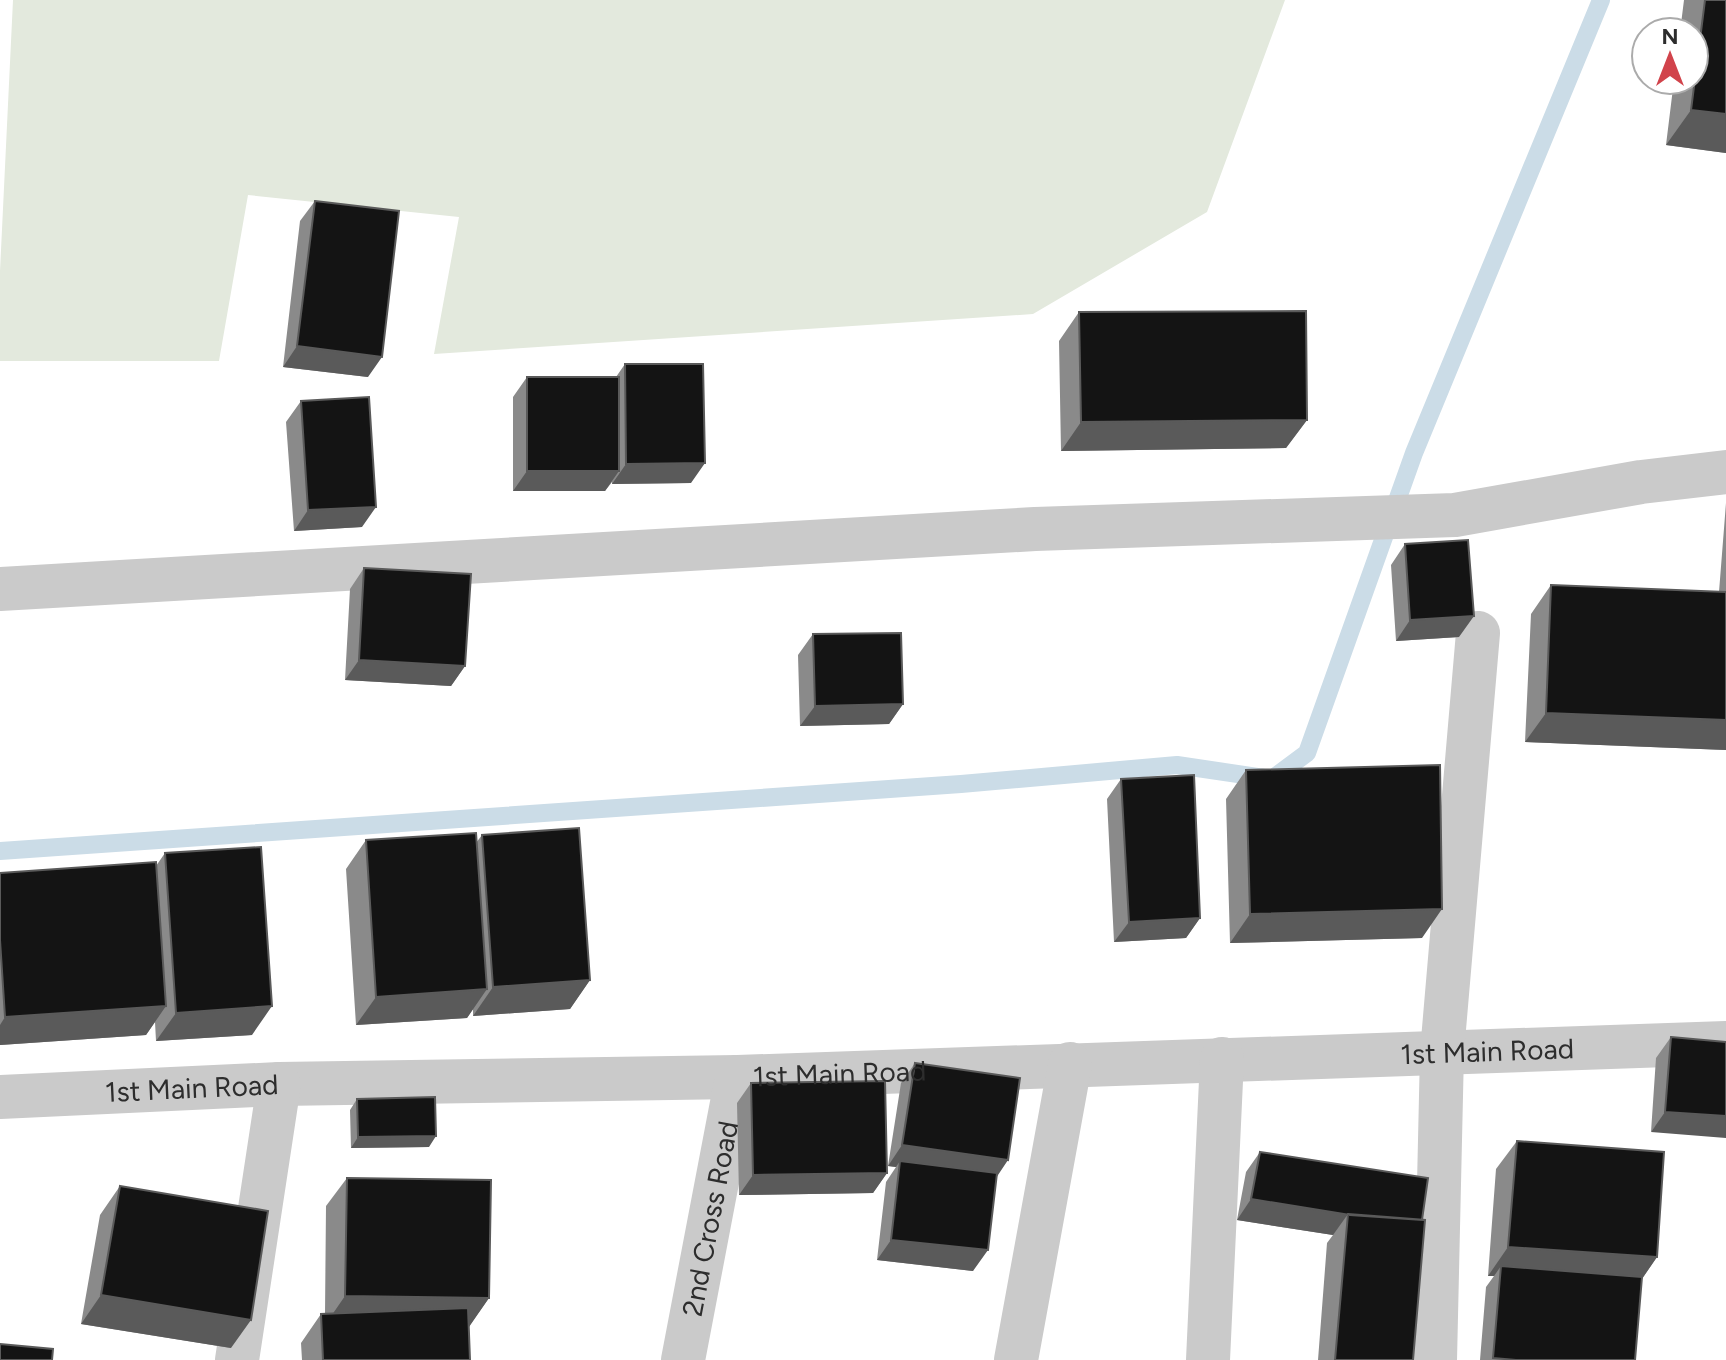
<svg xmlns="http://www.w3.org/2000/svg" width="1726" height="1360" font-family="Figtree,sans-serif">
  <style>
    .green { fill: #e3e9dd }
    .lines { fill: none; stroke-linecap: round; stroke-linejoin: round }
    .stream { stroke: #cbdce7; stroke-width: 18 }
    .minor { stroke: #cacaca; stroke-width: 44 }
    .wall { fill: #8a8a8a }
    .shaded-wall { fill: #5a5a5a }
    .building { fill: #141414; stroke: #5a5a5a; stroke-width: 2 }
    .labels { text-anchor: middle; stroke-width: 8; stroke-linejoin: round; paint-order: stroke }
    .street-label { font-size: 28px; fill: #2d2d2d; stroke: #fff }
  </style>
  <rect width="100%" height="100%" fill="#fff"/>
  <path class="green" d="M 13,0 L 1285,0 L 1207,212 L 1033,314 L 434,354 L 459,217 L 248,195 L 219,361 L 0,361 L 0,271 Z"/>
  <g class="lines">
    <path class="stream" d="M 0,851 L 961,784 L 1177,765 L 1272,779 L 1307,753 L 1414,453 L 1601,0"/>
    <g class="minor">
      <path d="M 0,589 L 1035,529 L 1455,515 L 1641,482 L 1726,472"/>
      <path id="s1" d="M 0,1097 L 279,1084 L 737,1077 L 1726,1043"/>
      <path d="M 237,1360 L 279,1084"/>
      <path id="s2" d="M 683,1360 L 737,1077"/>
      <path d="M 1016,1360 L 1070,1064"/>
      <path d="M 1208,1360 L 1222,1059"/>
      <path d="M 1435,1360 L 1442,1052 L 1478,633"/>
    </g>
  </g>
  <path class="wall" d="M 1684,0 L 1726,0 L 1726,153 L 1666,145 L 1674,80 L 1694,80 L 1694,32 L 1680,32 Z
    M 315,201 L 368,377 L 283,367 L 300,221 Z
    M 1079,312 L 1307,420 L 1286,448 L 1061,451 L 1059,341 Z
    M 625,364 L 691,483 L 612,484 L 612,482 L 605,491 L 513,491 L 513,397 L 527,377 L 616,377 Z
    M 301,401 L 362,527 L 294,531 L 286,422 Z
    M 1726,503 L 1726,750 L 1525,742 L 1531,614 L 1551,585 L 1719,592 Z
    M 1405,544 L 1459,637 L 1396,641 L 1391,565 Z
    M 364,568 L 465,666 L 451,686 L 345,680 L 350,589 Z
    M 813,634 L 903,704 L 889,724 L 800,726 L 798,655 Z
    M 1246,770 L 1422,938 L 1230,943 L 1226,799 Z
    M 1121,779 L 1200,918 L 1186,938 L 1114,942 L 1107,799 Z
    M 482,835 L 590,980 L 570,1009 L 473,1016 L 473,1009 L 467,1018 L 356,1025 L 346,869 L 366,840 L 476,843 Z
    M 165,853 L 252,1035 L 156,1041 L 155,1022 L 146,1035 L 0,1045 L 0,873 L 156,866 Z
    M 1671,1037 L 1726,1042 L 1651,1132 L 1656,1058 Z
    M 915,1063 L 996,1177 L 973,1271 L 877,1260 L 886,1182 L 896,1167 L 888,1166 L 901,1083 Z
    M 751,1083 L 887,1173 L 873,1193 L 739,1195 L 737,1103 Z
    M 357,1099 L 429,1147 L 351,1148 L 350,1110 Z
    M 1517,1141 L 1657,1257 L 1642,1279 L 1635,1360 L 1480,1360 L 1486,1287 L 1494,1276 L 1488,1276 L 1496,1169 Z
    M 1260,1152 L 1422,1220 L 1413,1360 L 1318,1360 L 1327,1243 L 1333,1235 L 1237,1220 L 1246,1172 Z
    M 347,1178 L 489,1298 L 469,1326 L 470,1360 L 302,1360 L 301,1343 L 321,1314 L 325,1314 L 326,1206 Z
    M 120,1186 L 231,1348 L 81,1324 L 100,1215 Z"/>
  <path class="shaded-wall" d="M 1691,110 L 1726,114 L 1726,153 L 1666,145 Z
    M 297,346 L 382,357 L 368,377 L 283,367 Z
    M 1307,420 L 1286,448 L 1061,451 L 1081,422 Z
    M 705,463 L 691,483 L 612,484 L 626,464 Z
    M 527,471 L 619,471 L 605,491 L 513,491 Z
    M 376,507 L 362,527 L 294,531 L 308,510 Z
    M 1474,616 L 1459,637 L 1396,641 L 1410,620 Z
    M 359,660 L 465,666 L 451,686 L 345,680 Z
    M 903,704 L 889,724 L 800,726 L 815,706 Z
    M 1546,713 L 1726,720 L 1726,750 L 1525,742 Z
    M 1442,909 L 1422,938 L 1230,943 L 1250,914 Z
    M 1200,918 L 1186,938 L 1114,942 L 1129,922 Z
    M 590,980 L 570,1009 L 473,1016 L 493,987 Z
    M 487,989 L 467,1018 L 356,1025 L 376,997 Z
    M 166,1006 L 146,1035 L 0,1045 L 0,1025 L 5,1017 Z
    M 272,1006 L 252,1035 L 156,1041 L 176,1013 Z
    M 1665,1112 L 1726,1116 L 1726,1138 L 1651,1132 Z
    M 436,1136 L 429,1147 L 351,1148 L 358,1137 Z
    M 902,1145 L 1008,1160 L 994,1181 L 900,1161 L 896,1167 L 888,1166 Z
    M 887,1173 L 873,1193 L 739,1195 L 753,1175 Z
    M 1251,1199 L 1348,1214 L 1333,1235 L 1237,1220 Z
    M 891,1240 L 988,1250 L 973,1271 L 877,1260 Z
    M 1508,1247 L 1657,1257 L 1637,1286 L 1501,1266 L 1494,1276 L 1488,1276 Z
    M 101,1295 L 251,1320 L 231,1348 L 81,1324 Z
    M 345,1296 L 489,1298 L 469,1327 L 325,1325 Z"/>
  <path class="building" d="M 1705,0 L 1726,0 L 1726,114 L 1691,110 Z
    M 315,201 L 399,211 L 382,357 L 297,346 Z
    M 1306,311 L 1307,420 L 1081,422 L 1079,312 Z
    M 625,364 L 703,364 L 705,463 L 626,464 Z
    M 527,377 L 619,377 L 619,471 L 527,471 Z
    M 369,397 L 376,507 L 308,510 L 301,401 Z
    M 1468,540 L 1474,616 L 1410,620 L 1405,544 Z
    M 364,568 L 471,574 L 465,666 L 359,660 Z
    M 1551,585 L 1726,592 L 1726,720 L 1546,713 Z
    M 901,633 L 903,704 L 815,706 L 813,634 Z
    M 1440,765 L 1442,909 L 1250,914 L 1246,770 Z
    M 1194,775 L 1200,918 L 1129,922 L 1121,779 Z
    M 579,828 L 590,980 L 493,987 L 482,835 Z
    M 476,833 L 487,989 L 376,997 L 366,840 Z
    M 261,847 L 272,1006 L 176,1013 L 165,853 Z
    M 156,862 L 166,1006 L 5,1017 L 0,940 L 0,873 Z
    M 1671,1037 L 1726,1042 L 1726,1116 L 1665,1112 Z
    M 915,1063 L 1020,1078 L 1008,1160 L 902,1145 Z
    M 885,1081 L 887,1173 L 753,1175 L 751,1083 Z
    M 435,1097 L 436,1136 L 358,1137 L 357,1099 Z
    M 1517,1141 L 1664,1152 L 1657,1257 L 1508,1247 Z
    M 1260,1152 L 1428,1178 L 1422,1220 L 1350,1215 L 1251,1199 Z
    M 900,1161 L 997,1173 L 988,1250 L 891,1240 Z
    M 347,1178 L 491,1180 L 489,1298 L 345,1296 Z
    M 120,1186 L 268,1211 L 251,1320 L 101,1295 Z
    M 1348,1214 L 1425,1220 L 1413,1360 L 1335,1360 Z
    M 1501,1266 L 1642,1277 L 1635,1360 L 1516,1360 L 1493,1358 Z
    M 468,1308 L 470,1360 L 323,1360 L 321,1314 Z
    M 0,1344 L 53,1349 L 52,1360 L 0,1360 Z"/>
  <g class="labels">
    <g class="street-label">
      <text dy="10" stroke="none"><textPath href="#s1" startOffset="1488">1st Main Road</textPath></text>
      <text dy="10" stroke="none"><textPath href="#s1" startOffset="840">1st Main Road</textPath></text>
      <text dy="10" stroke="none"><textPath href="#s1" startOffset="192">1st Main Road</textPath></text>
      <text dy="10" stroke="none"><textPath href="#s2" startOffset="144">2nd Cross Road</textPath></text>
    </g>
  </g>
  <g transform="translate(1670 56)"><circle r="38" fill="#ffffff" stroke="#ababab" stroke-width="2"/>
  <path d="M0-6L14 30L0 20L-14 30Z" fill="#d1434b"/>
  <text y="-12" font-size="22" font-weight="bold" text-anchor="middle" fill="#2d2d2d">N</text>
  </g>
</svg>
